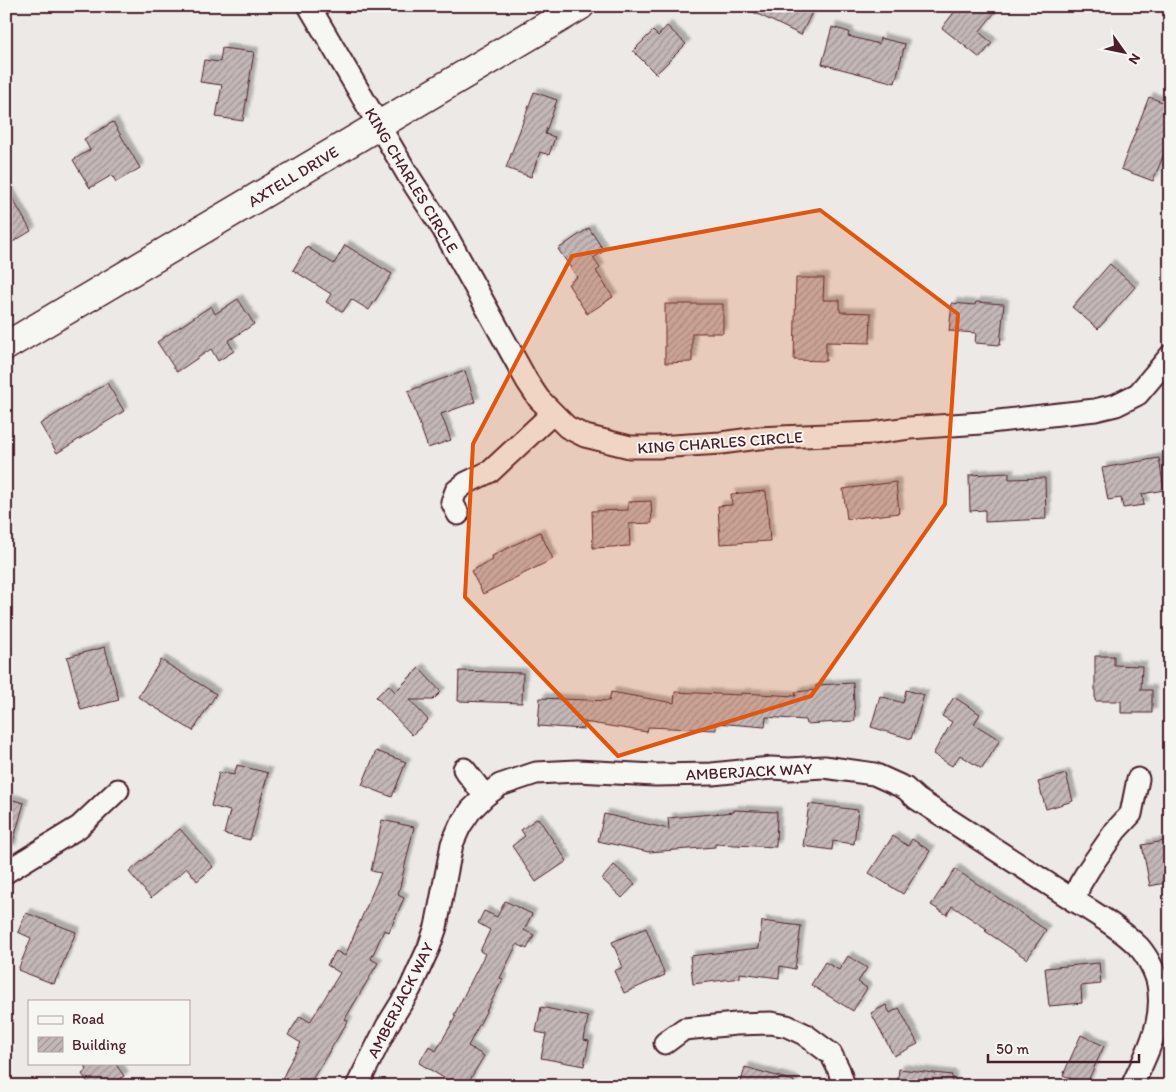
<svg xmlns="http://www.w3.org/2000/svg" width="1176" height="1092" font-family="Itim,sans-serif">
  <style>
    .building { fill: url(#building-hatch); stroke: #4a1f2b; filter: url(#shadow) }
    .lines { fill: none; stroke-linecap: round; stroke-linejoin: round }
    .street-casing { stroke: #4a1f2b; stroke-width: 25 }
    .secondary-casing { stroke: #4a1f2b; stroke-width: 31 }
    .street { stroke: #f6f6f2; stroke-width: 21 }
    .secondary { stroke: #f6f6f2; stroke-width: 28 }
    .marked { fill: #e0560e; fill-opacity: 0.2; stroke: #e0560e; stroke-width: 4; stroke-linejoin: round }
    .labels { text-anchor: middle; stroke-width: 4; stroke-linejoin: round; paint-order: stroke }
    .street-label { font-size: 16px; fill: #4a1f2b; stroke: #f6f6f2 }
  </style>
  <defs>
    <pattern id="building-hatch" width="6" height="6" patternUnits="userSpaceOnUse" patternTransform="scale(1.25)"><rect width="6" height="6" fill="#c4b7b7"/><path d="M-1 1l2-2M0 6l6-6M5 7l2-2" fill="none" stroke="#a19495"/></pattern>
    <filter id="shadow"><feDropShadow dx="4.5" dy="-4.5" stdDeviation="1" flood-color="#0004"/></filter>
  </defs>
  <rect width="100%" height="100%" fill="#ece9e6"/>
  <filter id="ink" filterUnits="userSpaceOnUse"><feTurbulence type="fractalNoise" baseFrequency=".02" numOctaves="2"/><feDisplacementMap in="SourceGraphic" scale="10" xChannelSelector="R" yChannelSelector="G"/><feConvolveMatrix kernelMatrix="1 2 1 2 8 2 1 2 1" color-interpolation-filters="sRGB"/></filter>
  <g filter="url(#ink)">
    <path class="building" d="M 741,6 L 815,6 L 801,35 Z
      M 959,6 L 1000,6 L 979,32 L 992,43 L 980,58 L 942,28 Z
      M 667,26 L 686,44 L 656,74 L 633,51 L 653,31 L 658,36 Z
      M 832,27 L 849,32 L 848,36 L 879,44 L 880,38 L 905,44 L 895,83 L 822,64 Z
      M 222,48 L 254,52 L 243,121 L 216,117 L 222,85 L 200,82 L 204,60 L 220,62 Z
      M 534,92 L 557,100 L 545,134 L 555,137 L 549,155 L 540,152 L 531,177 L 506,168 Z
      M 1149,97 L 1170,105 L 1170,139 L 1153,181 L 1121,169 Z
      M 113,122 L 140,168 L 116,182 L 112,175 L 90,188 L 73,160 L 90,150 L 84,139 Z
      M 6,187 L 31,231 L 6,246 Z
      M 589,228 L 604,251 L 593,258 L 600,268 L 596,271 L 613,297 L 587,314 L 568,284 L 577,277 L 558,249 Z
      M 345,245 L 392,274 L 369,310 L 351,299 L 343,312 L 326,302 L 331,294 L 293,270 L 307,247 L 334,264 Z
      M 1110,264 L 1135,287 L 1098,329 L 1072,307 Z
      M 796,278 L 824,278 L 823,300 L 840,300 L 840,312 L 871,313 L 870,343 L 826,342 L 826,361 L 794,360 Z
      M 238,299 L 254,324 L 228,341 L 234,351 L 218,361 L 211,349 L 177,372 L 157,342 L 211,306 L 215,314 Z
      M 976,302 L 1004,304 L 1000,345 L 975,343 L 976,333 L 949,331 L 952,303 L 975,305 Z
      M 665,304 L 723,304 L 723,333 L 692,333 L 692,362 L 665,363 Z
      M 465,371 L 475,402 L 441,414 L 451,440 L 428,448 L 408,391 Z
      M 107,383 L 124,411 L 57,453 L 40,424 Z
      M 1159,458 L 1164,490 L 1142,494 L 1144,505 L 1123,508 L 1121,498 L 1108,500 L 1102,468 Z
      M 1009,473 L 1009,479 L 1045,478 L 1046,519 L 985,522 L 985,510 L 970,511 L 969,475 Z
      M 896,482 L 899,513 L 847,519 L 843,489 Z
      M 766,491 L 770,541 L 720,544 L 718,506 L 732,505 L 731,494 Z
      M 651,501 L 652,523 L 629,524 L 630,546 L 593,548 L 592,511 L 628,510 L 628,502 Z
      M 540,532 L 553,559 L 483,594 L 471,571 L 493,560 L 492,556 Z
      M 105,647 L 119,700 L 81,710 L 67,657 Z
      M 1095,656 L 1114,656 L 1114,665 L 1142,666 L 1141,690 L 1152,690 L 1152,713 L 1121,713 L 1121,701 L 1095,701 Z
      M 161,660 L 216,694 L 193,731 L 138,697 Z
      M 419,668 L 441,692 L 433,700 L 410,700 L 428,720 L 412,735 L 376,697 L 389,685 L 395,692 Z
      M 459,671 L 523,673 L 522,703 L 458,701 Z
      M 853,683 L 855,721 L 806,724 L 805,720 L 766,717 L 765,727 L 716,723 L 716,730 L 648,727 L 647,732 L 584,722 L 584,729 L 538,726 L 540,698 L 609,701 L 611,692 L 674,703 L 675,692 L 741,695 L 741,693 L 796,696 L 795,692 L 816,690 L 816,685 Z
      M 906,690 L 924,695 L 911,739 L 871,727 L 880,696 L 903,703 Z
      M 954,697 L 980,714 L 974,724 L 1000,740 L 982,769 L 960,755 L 952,766 L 933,754 L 952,722 L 942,716 Z
      M 376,751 L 406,762 L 392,797 L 362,785 Z
      M 237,765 L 268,773 L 250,840 L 224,834 L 230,811 L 211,806 L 219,772 L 234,775 Z
      M 1066,774 L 1073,801 L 1046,809 L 1038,782 Z
      M 6,798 L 24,803 L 11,849 L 6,848 Z
      M 809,804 L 858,810 L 854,844 L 833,841 L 832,850 L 803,846 Z
      M 734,810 L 777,812 L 776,847 L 715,844 L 715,847 L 649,852 L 598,841 L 604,814 L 669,829 L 668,818 L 734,812 Z
      M 538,818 L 567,861 L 536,882 L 512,846 L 525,836 L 521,830 Z
      M 382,820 L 414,827 L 398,895 L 404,898 L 389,932 L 384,930 L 371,959 L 378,963 L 345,1019 L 348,1021 L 308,1086 L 279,1086 L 289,1064 L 301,1043 L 288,1035 L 300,1016 L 310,1022 L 340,973 L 327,965 L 336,951 L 345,956 L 381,873 L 371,871 Z
      M 180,829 L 213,867 L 197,881 L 187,868 L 151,898 L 129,872 Z
      M 893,836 L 908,846 L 912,839 L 930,851 L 903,894 L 869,873 Z
      M 1170,840 L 1170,882 L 1150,886 L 1142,845 Z
      M 614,865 L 635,884 L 622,898 L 602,879 Z
      M 955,869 L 1046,930 L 1027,959 L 985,931 L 987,929 L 952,906 L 947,915 L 931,905 Z
      M 505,901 L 532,914 L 524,930 L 534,935 L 527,949 L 517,944 L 500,978 L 503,979 L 468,1046 L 484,1056 L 466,1086 L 457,1086 L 419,1063 L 429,1046 L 436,1051 L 456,1016 L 454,1015 L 485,954 L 480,951 L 490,930 L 478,923 L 484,911 L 497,917 Z
      M 26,913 L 76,932 L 54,984 L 18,970 L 31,938 L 18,932 Z
      M 762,921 L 801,926 L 795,969 L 780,966 L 779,978 L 740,973 L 740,978 L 693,984 L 690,956 L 759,948 Z
      M 646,928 L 665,975 L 624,993 L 614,971 L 623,967 L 612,942 Z
      M 848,956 L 867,968 L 858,982 L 867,988 L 853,1011 L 811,985 L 825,962 L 839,970 Z
      M 1099,963 L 1101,984 L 1081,986 L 1082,1003 L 1049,1006 L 1045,968 Z
      M 886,1005 L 890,1013 L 899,1008 L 918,1044 L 894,1056 L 871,1013 Z
      M 541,1007 L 588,1017 L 584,1040 L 589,1041 L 584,1066 L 541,1058 L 546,1034 L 536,1032 Z
      M 1081,1035 L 1104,1046 L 1086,1085 L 1063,1075 Z
      M 83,1063 L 115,1063 L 124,1076 L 110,1086 L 90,1086 L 82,1074 L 87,1070 Z
      M 745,1067 L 794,1081 L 794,1086 L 740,1086 Z
      M 899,1069 L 952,1075 L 952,1086 L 897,1086 Z"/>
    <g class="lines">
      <g class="street-casing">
        <path id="street" d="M 309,6 L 408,175 L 443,229 L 527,381 L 539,399 L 567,427 L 585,436 L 630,447 L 657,447 L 721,443 L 758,438 L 873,433 L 909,428 L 981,423 L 1095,410 L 1116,405 L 1138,394 L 1170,356
          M 458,514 L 452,502 L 456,491 L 466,483 L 491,471 L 553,413
          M 464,769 L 485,796
          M 6,872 L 79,827 L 118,790
          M 1074,901 L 1080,884 L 1089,869 L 1116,830 L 1131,814 L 1138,779
          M 665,1043 L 684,1029 L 736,1024 L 771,1023 L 787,1026 L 804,1034 L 831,1054 L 839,1070 L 844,1086
          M 357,1086 L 387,1026 L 410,989 L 429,947 L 436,927 L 452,844 L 460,826 L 471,810 L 485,796 L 500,785 L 536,773 L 577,771 L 655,775 L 712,774 L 771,768 L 789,769 L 824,767 L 874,774 L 905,788 L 917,799 C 964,829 1011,860 1058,890 C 1085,908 1116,924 1139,947 C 1147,956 1156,973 1158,984 C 1165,1021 1147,1053 1132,1086"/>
      </g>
      <g class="secondary-casing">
        <path id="secondary" d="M 6,346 L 580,6"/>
      </g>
      <use href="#street" class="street"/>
      <use href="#secondary" class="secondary"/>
    </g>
  </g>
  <path class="marked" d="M 820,210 L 958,314 L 945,504 L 811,696 L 618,756 L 465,597 L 473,444 L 572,256 Z"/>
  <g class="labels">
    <g class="street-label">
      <text transform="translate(293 176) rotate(-31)" y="6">AXTELL DRIVE</text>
      <text transform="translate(412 180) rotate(59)" y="6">KING CHARLES CIRCLE</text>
      <text transform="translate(720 442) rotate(-4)" y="6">KING CHARLES CIRCLE</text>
      <text transform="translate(749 771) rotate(-3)" y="6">AMBERJACK WAY</text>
      <text transform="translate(400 1000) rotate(-63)" y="6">AMBERJACK WAY</text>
    </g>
  </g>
  <rect width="1176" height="1092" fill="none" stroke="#f6f6f2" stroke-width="25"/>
  <rect x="12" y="12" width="1151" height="1067" fill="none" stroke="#4a1f2b" stroke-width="2" filter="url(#ink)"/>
  <rect x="28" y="1000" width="162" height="65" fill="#f6f6f2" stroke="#b1a0a2"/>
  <rect x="38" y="1016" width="25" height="8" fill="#f6f6f2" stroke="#b1a0a2"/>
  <text x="72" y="1024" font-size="15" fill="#4a1f2b">Road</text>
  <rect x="38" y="1037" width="25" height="15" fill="url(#building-hatch)" stroke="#b1a0a2"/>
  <text x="72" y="1050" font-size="15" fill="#4a1f2b">Building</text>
  <g transform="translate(1124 52) rotate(123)" stroke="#f6f6f2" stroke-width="4" paint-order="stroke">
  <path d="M0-4L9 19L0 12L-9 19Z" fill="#4a1f2b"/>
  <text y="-8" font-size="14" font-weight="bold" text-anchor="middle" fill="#4a1f2b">N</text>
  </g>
  <path d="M988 1054v8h151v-8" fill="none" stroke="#4a1f2b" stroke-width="2.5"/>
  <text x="996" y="1054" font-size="15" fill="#4a1f2b" stroke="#f6f6f2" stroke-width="4" paint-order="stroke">50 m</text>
</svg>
